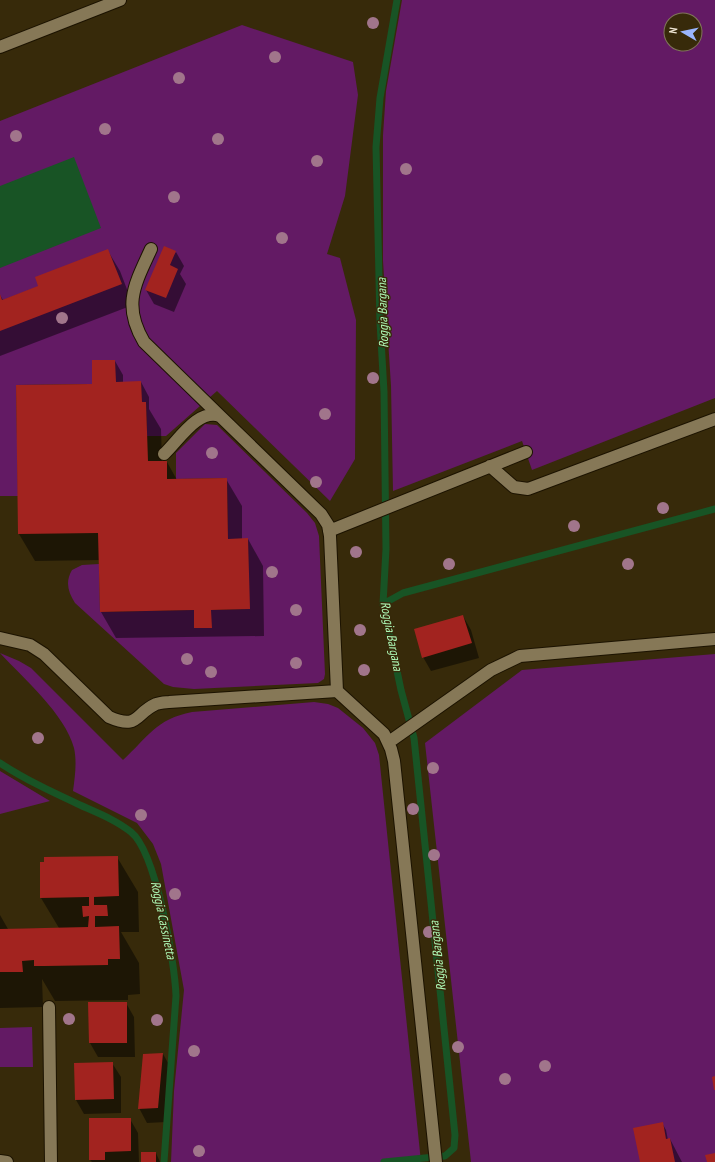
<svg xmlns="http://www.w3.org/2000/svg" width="715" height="1162" font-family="'PT Sans Narrow',sans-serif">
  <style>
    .green { fill: #631a64; fill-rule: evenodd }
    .water { fill: #185425 }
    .shadow { fill: #0007 }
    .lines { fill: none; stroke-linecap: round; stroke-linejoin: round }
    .stream { stroke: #185425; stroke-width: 7 }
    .building { fill: #a2231f }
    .minor-casing { stroke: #1c1300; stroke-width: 14 }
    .minor { stroke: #867857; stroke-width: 12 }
    .tree { fill: #a1758b }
    .labels { text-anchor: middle; stroke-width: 3; stroke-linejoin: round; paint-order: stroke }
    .water-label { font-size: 13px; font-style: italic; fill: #aef9b7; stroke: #372a0a }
  </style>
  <rect width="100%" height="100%" fill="#372a0a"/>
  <path class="green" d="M 402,0 L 715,0 L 715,398 L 532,470 L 522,441 L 393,491 L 391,386 L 383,261 L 383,135 L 386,91 ZM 671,20 L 695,20 L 695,44 L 671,44 Z
    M 242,25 L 353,62 L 358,95 L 345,196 L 327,254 L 340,258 L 356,320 L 355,459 L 330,501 L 217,391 L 166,436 L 147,436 L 146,402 L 88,403 L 87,384 L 16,385 L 18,496 L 0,496 L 0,121 Z
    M 205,424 L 217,425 L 307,513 L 315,523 L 319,536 L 325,674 L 324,679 L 318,683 L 194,689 L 173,687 L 164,684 L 75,603 C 68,592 65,582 72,570 L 82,565 L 99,564 L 100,612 L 194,610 L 211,628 L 211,610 L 249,609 L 248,539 L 228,539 L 227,478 L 176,479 L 176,453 Z
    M 0,653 L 19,661 L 31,668 L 123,760 C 148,737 156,719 192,712 L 314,702 L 328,704 L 338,708 L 363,728 L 375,743 L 379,755 L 421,1162 L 171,1162 L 174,1091 L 184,990 L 161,864 L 153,844 L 137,823 L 73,791 C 75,776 77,762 74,748 C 65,714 24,679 0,653 Z
    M 715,654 L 715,1162 L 471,1162 L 425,743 L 522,670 Z
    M 0,771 L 50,801 L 0,814 Z
    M 32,1027 L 33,1067 L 0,1067 L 0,1028 Z"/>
  <path class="water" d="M 74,157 L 101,228 L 0,268 L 0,186 Z"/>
  <path class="shadow" d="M 108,251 L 120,271 L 133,305 L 0,356 L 0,295 L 3,300 L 40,286 Z
    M 176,252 L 184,266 L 180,274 L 186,284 L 174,312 L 154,304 L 146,290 Z
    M 115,361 L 123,375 L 123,383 L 141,382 L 149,397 L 149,409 L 161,429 L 162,462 L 167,462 L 177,480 L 226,479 L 242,506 L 242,539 L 248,539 L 263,566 L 264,636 L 116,638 L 101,612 L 100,560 L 35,561 L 19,534 L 17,386 L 93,385 Z
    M 463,616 L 471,630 L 479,658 L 431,671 L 423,657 Z
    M 117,857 L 138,892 L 139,932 L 121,932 L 139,963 L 140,994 L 128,995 L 128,1000 L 55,1001 L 42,979 L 43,1007 L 0,1008 L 0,915 L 8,929 L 59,928 L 41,898 Z
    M 89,1003 L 126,1003 L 134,1017 L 135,1057 L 98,1057 L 90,1043 Z
    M 163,1054 L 171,1068 L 166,1122 L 147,1123 L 139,1108 L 144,1055 Z
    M 112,1063 L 121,1077 L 121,1113 L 84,1114 L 76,1100 L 75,1064 Z
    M 130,1119 L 138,1133 L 139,1162 L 92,1162 L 90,1160 Z
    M 662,1123 L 666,1130 L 668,1140 L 670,1139 L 682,1162 L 641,1162 Z
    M 156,1153 L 160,1162 L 142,1162 Z"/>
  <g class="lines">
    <path class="stream" d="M 383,604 L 403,593 L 715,509
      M 0,763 C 26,780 52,792 80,805 C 98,813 116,820 131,832 C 156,852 175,963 176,996 L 164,1162
      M 384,1162 L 445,1156 L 454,1148 L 455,1135 L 414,738 L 401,690 L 383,604 L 386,549 L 384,392 L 380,322 L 376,147 L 380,98 L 397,0"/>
  </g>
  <path class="building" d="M 164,246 L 176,251 L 170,265 L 178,269 L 166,298 L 145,290 Z
    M 108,249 L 122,284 L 0,331 L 0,294 L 2,300 L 38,286 L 35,277 Z
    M 92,360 L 115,360 L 116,382 L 141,381 L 142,402 L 146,402 L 148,461 L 167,461 L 167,479 L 227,478 L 228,539 L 248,538 L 250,609 L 211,610 L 212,628 L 194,628 L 194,610 L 100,612 L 98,533 L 18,534 L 16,385 L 92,384 Z
    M 463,615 L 472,643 L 422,658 L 414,629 Z
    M 118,856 L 119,896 L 94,897 L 94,905 L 107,905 L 108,916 L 95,916 L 95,927 L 119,926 L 120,959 L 108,959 L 108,965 L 45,966 L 34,966 L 34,960 L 22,961 L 23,972 L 0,972 L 0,929 L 88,927 L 89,916 L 83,917 L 82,906 L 89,906 L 89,897 L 40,898 L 40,862 L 44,862 L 44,857 Z
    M 88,1002 L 127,1002 L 127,1043 L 89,1043 Z
    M 163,1053 L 158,1108 L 138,1109 L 143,1054 Z
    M 113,1062 L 114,1099 L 75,1100 L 74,1063 Z
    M 715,1076 L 715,1090 L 714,1090 L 712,1077 Z
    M 89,1118 L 131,1118 L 131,1151 L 105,1152 L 105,1160 L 89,1160 Z
    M 663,1122 L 666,1139 L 670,1138 L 675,1162 L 640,1162 L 633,1128 Z
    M 141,1152 L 156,1152 L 156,1162 L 141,1162 Z
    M 715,1153 L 715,1162 L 707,1162 L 705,1155 Z"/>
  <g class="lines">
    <g class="minor-casing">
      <path id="minor" d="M 0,47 L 120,0
        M 151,249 C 135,284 122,305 144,342 L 220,416
        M 164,454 C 179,440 198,408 220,416 L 321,514 L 328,525 L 330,536 L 337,691
        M 490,466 L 514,487 L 528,489 L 715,419
        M 329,531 L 526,452
        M 0,638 L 30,645 L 44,654 L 109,717 C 139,730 134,714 156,704 C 160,703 165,702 169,702 L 337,691 L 384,734 L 391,749 L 394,761 L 436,1162
        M 389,742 L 491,670 L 520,656 L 715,639
        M 49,1007 L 51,1162
        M 0,1161 L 7,1162"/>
    </g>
    <use href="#minor" class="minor"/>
  </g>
  <g class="tree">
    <circle cx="373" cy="23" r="6"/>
    <circle cx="275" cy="57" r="6"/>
    <circle cx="179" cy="78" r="6"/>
    <circle cx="105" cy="129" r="6"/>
    <circle cx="16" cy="136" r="6"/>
    <circle cx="218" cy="139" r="6"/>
    <circle cx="317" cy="161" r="6"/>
    <circle cx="406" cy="169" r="6"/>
    <circle cx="174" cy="197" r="6"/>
    <circle cx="282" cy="238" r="6"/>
    <circle cx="62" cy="318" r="6"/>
    <circle cx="373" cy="378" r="6"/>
    <circle cx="325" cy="414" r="6"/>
    <circle cx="212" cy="453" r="6"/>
    <circle cx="316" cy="482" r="6"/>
    <circle cx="663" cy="508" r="6"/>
    <circle cx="574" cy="526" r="6"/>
    <circle cx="356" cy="552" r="6"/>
    <circle cx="449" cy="564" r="6"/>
    <circle cx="628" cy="564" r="6"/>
    <circle cx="272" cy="572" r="6"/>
    <circle cx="296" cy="610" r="6"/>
    <circle cx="360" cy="630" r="6"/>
    <circle cx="187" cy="659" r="6"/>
    <circle cx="296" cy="663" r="6"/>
    <circle cx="364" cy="670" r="6"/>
    <circle cx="211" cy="672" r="6"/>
    <circle cx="38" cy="738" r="6"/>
    <circle cx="433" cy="768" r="6"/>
    <circle cx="413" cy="809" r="6"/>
    <circle cx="141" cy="815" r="6"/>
    <circle cx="434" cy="855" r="6"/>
    <circle cx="175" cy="894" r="6"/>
    <circle cx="429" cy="932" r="6"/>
    <circle cx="69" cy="1019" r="6"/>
    <circle cx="157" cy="1020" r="6"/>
    <circle cx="458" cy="1047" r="6"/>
    <circle cx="194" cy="1051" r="6"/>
    <circle cx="545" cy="1066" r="6"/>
    <circle cx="505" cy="1079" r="6"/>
    <circle cx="199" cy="1151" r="6"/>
  </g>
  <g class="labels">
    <g class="water-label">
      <text transform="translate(382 313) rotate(-92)" y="5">Roggia Bargana</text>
      <text transform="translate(392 636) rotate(79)" y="5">Roggia Bargana</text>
      <text transform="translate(164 920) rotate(78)" y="5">Roggia Cassinetta</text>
      <text transform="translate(437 956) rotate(-96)" y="5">Roggia Bargana</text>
    </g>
  </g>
  <g transform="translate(683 32) rotate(279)"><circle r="19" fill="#372a0a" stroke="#80755a"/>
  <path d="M0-3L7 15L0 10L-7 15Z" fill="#99b5fd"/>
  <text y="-6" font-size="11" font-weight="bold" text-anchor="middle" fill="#ede5d3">N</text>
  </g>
</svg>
